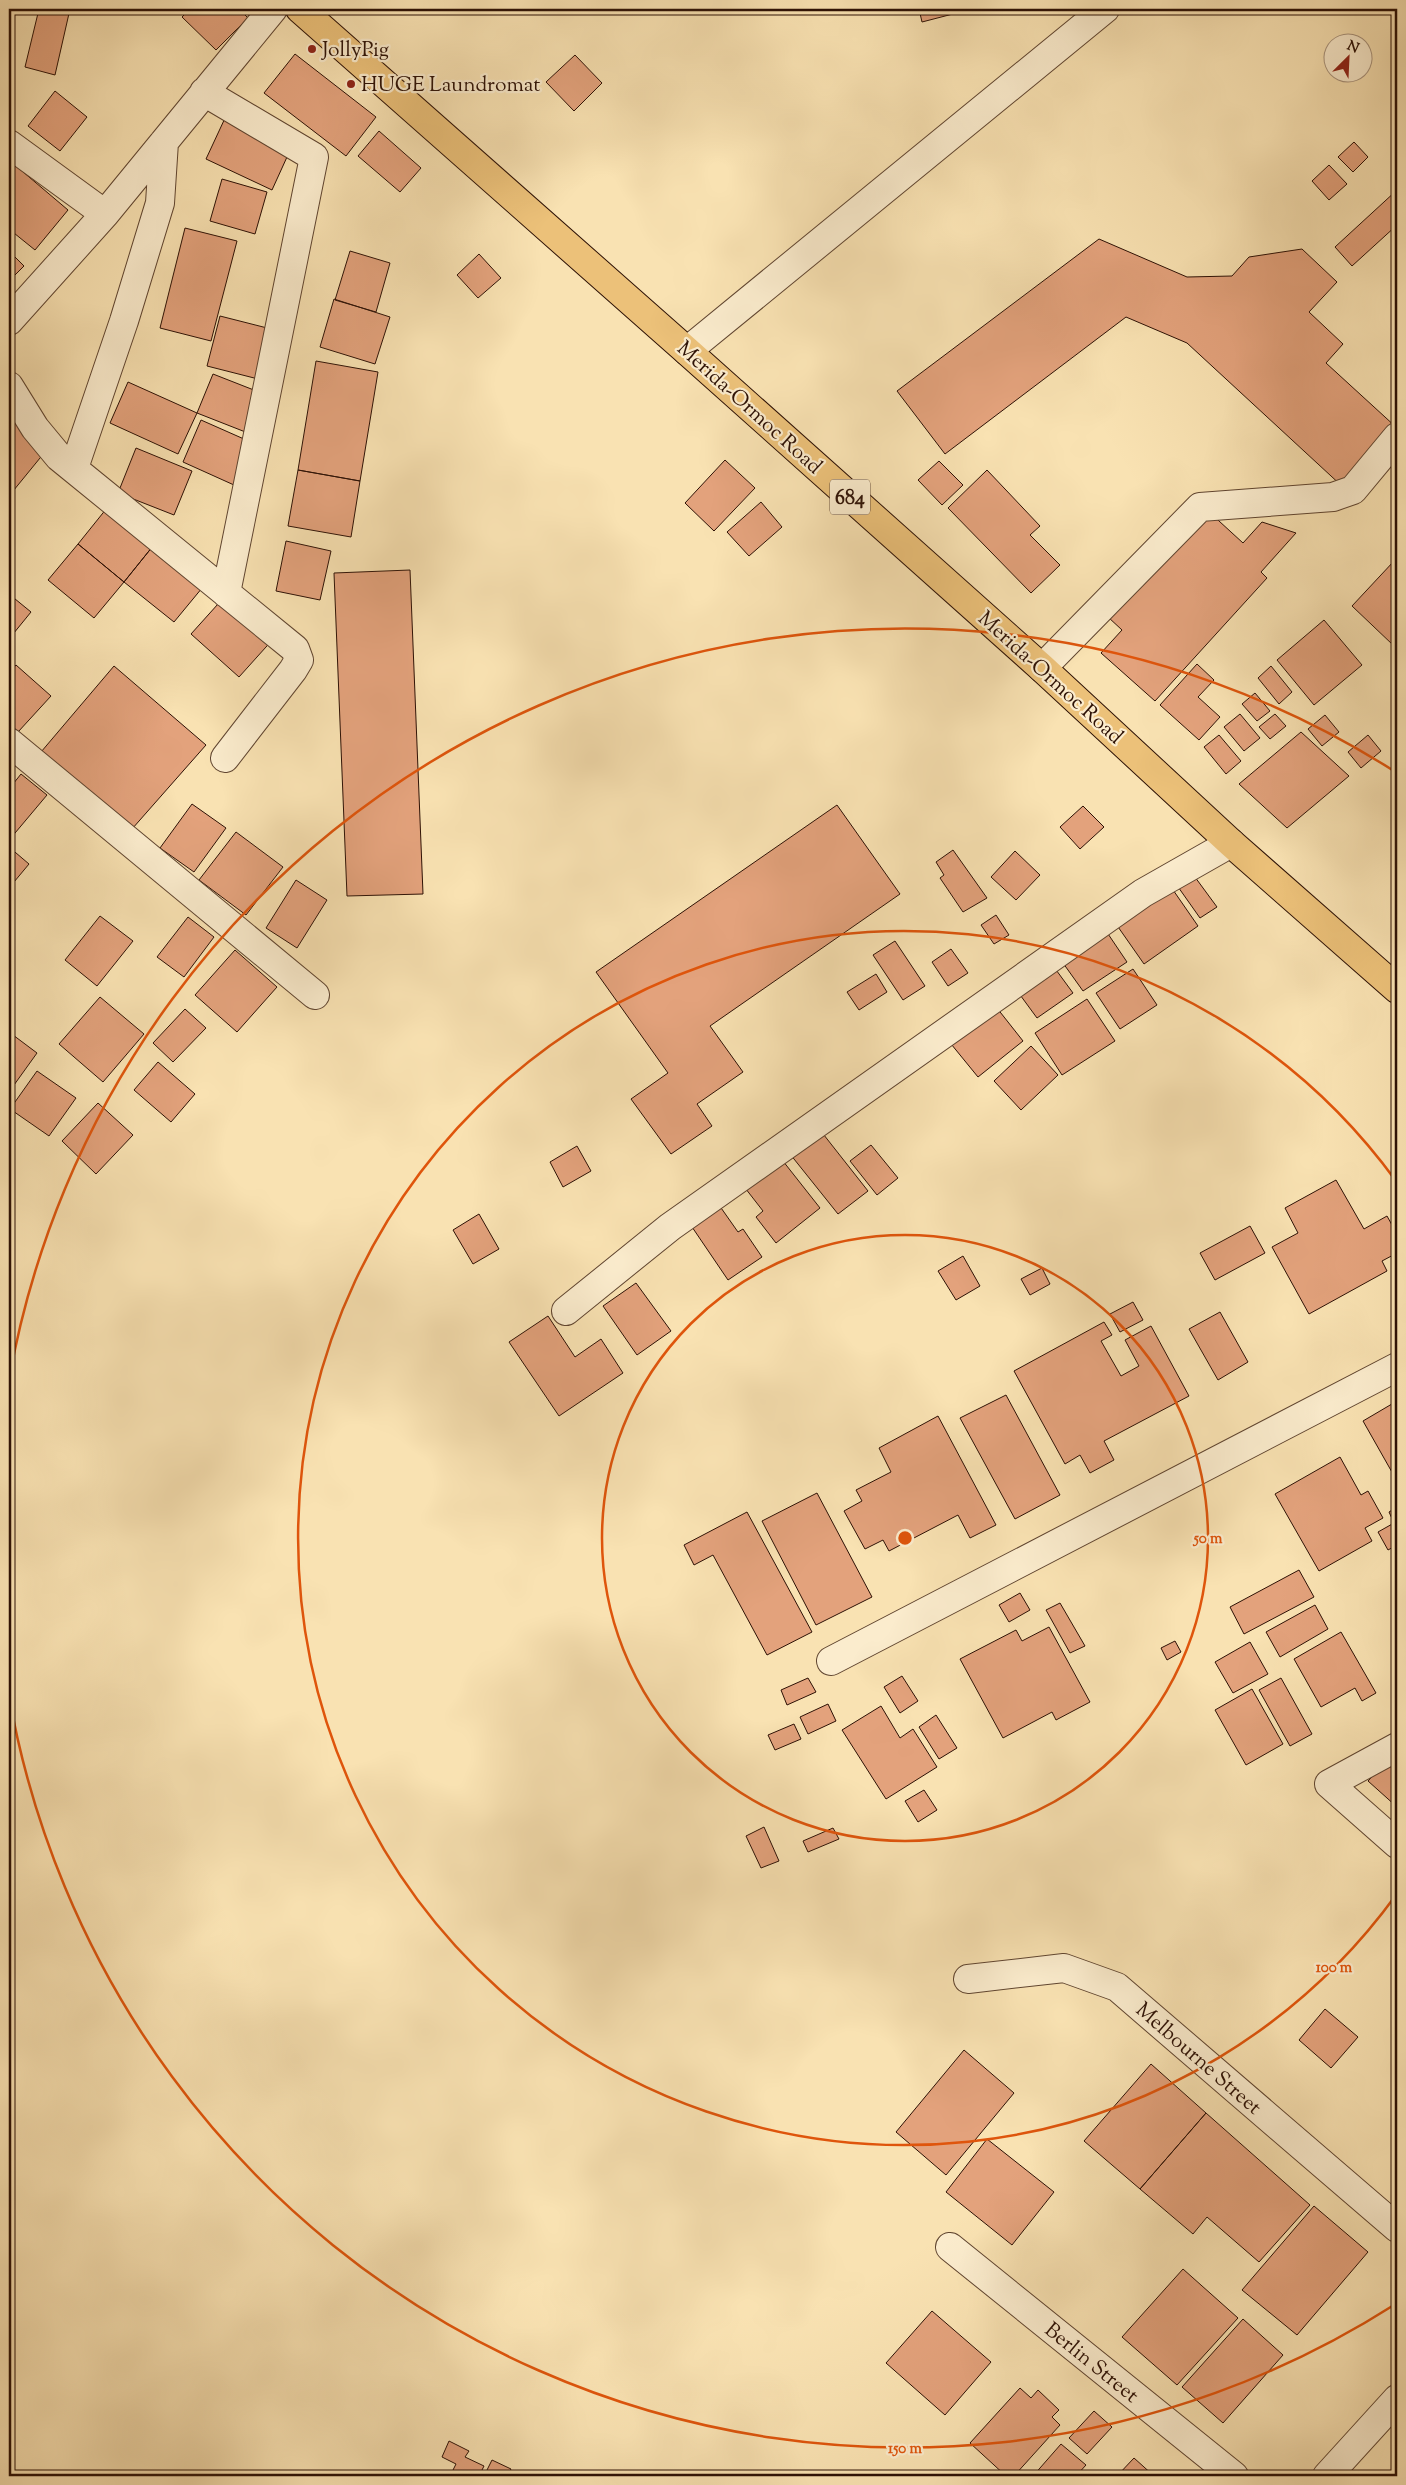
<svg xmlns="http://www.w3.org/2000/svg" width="1406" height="2485" font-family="'Sorts Mill Goudy',serif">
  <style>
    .building { fill: #e3a27c; stroke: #2d1105 }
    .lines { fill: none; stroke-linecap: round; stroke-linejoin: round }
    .minor-casing { stroke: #604530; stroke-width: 30 }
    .highway-casing { stroke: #2d1105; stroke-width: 30 }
    .minor { stroke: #fbeccd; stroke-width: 28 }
    .highway { stroke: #ecc179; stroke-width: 28 }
    .ring { fill: none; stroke: #df550c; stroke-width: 2.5 }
    .poi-dot { fill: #8f2418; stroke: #fbeccd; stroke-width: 2 }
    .labels { text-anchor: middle; stroke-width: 4.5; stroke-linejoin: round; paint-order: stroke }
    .shield { fill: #fbeccd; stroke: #6b5341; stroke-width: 1 }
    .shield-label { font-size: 20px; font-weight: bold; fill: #2d1105 }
    .poi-label { font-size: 21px; fill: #2d1105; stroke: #fbeccd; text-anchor: start }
    .street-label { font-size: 21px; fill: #2d1105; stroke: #fbeccd }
    .centre { fill: #df550c; stroke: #fbeccd; stroke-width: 2.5 }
    .ring-label { font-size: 15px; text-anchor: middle; font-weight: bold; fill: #df550c; stroke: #fbeccd; stroke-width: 4.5; stroke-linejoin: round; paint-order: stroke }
  </style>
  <rect width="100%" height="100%" fill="#f9e2b2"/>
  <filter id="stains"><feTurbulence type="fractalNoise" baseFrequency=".004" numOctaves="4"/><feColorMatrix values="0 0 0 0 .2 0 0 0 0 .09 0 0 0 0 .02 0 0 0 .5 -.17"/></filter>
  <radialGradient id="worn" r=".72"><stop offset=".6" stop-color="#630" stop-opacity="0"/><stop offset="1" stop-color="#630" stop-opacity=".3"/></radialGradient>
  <path class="building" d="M 39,9 L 70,9 L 55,75 L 25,67 Z
    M 190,9 L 239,9 L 248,18 L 216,50 L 182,17 Z
    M 919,9 L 972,9 L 922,22 Z
    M 295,54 L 376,117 L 346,156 L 264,93 Z
    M 575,55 L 602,83 L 574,111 L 546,82 Z
    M 55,91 L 87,117 L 60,151 L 28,126 Z
    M 226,116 L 292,146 L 272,190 L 206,159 Z
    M 379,131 L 421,168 L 400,192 L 358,156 Z
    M 1354,142 L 1368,157 L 1353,172 L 1338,157 Z
    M 9,160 L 68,210 L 35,250 L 9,229 Z
    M 1329,165 L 1347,184 L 1329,200 L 1312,181 Z
    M 222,179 L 267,192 L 255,234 L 210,221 Z
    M 1397,190 L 1397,225 L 1352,266 L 1335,247 Z
    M 185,228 L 237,241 L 211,341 L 160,328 Z
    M 1099,239 L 1187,277 L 1232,276 L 1249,257 L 1302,249 L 1337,282 L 1309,312 L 1343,344 L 1326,363 L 1397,428 L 1344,488 L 1187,343 L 1126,317 L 945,454 L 897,391 Z
    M 9,251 L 24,266 L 9,281 Z
    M 350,251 L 390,263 L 376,312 L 335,300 Z
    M 479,254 L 501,278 L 478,298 L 457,275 Z
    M 334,299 L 390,317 L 375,364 L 320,347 Z
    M 220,316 L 275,330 L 262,380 L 207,366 Z
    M 316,361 L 378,372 L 360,481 L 298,470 Z
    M 213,374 L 264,394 L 248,433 L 197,413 Z
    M 128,382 L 197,413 L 178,454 L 110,423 Z
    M 9,413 L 49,447 L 9,496 Z
    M 201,420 L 253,443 L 234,485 L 183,462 Z
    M 136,448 L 192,471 L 174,515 L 118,493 Z
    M 725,460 L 755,488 L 714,531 L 685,503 Z
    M 939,461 L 963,485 L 942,505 L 918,480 Z
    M 298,470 L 360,481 L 351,537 L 288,526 Z
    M 987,470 L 1040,526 L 1030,535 L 1060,565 L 1031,593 L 948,508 Z
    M 761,502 L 782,527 L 749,556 L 727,532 Z
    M 111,503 L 157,541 L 124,582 L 78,544 Z
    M 1207,510 L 1243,543 L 1262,522 L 1296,533 L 1261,572 L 1267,578 L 1155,701 L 1101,653 L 1122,630 L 1108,617 Z
    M 157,541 L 207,582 L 174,622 L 124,582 Z
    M 286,541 L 331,551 L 320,600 L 276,591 Z
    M 78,544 L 124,582 L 94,618 L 48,580 Z
    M 1394,561 L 1397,564 L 1397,640 L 1393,645 L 1352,606 Z
    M 410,570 L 423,894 L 347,896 L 334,573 Z
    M 9,594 L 31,612 L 9,639 Z
    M 227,594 L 275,637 L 239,677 L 191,634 Z
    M 1324,620 L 1362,665 L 1314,705 L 1277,660 Z
    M 1197,664 L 1214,680 L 1198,697 L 1220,717 L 1199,740 L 1160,705 Z
    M 16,665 L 51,696 L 18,732 L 9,724 L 9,673 Z
    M 114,666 L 206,745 L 132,829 L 41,752 Z
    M 1271,666 L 1292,692 L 1279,704 L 1258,678 Z
    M 1255,693 L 1270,711 L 1257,721 L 1242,704 Z
    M 1240,714 L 1260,738 L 1244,751 L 1224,727 Z
    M 1275,714 L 1286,726 L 1270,739 L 1259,727 Z
    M 1325,715 L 1339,732 L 1322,746 L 1308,729 Z
    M 1301,732 L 1349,776 L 1287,828 L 1239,784 Z
    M 1219,735 L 1241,761 L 1226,774 L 1204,747 Z
    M 1368,735 L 1381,751 L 1361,768 L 1348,752 Z
    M 21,774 L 47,795 L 10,839 L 9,789 Z
    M 192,804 L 226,828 L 194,872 L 160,848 Z
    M 837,805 L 900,894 L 710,1026 L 743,1072 L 697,1104 L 712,1126 L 671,1154 L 631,1099 L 668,1073 L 596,972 Z
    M 1083,806 L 1104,827 L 1080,849 L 1060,827 Z
    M 236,832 L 283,867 L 246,915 L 199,880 Z
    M 9,847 L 29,864 L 9,888 Z
    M 953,850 L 987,898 L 963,912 L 940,878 L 944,875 L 936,862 Z
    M 1015,851 L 1040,875 L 1016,900 L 991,877 Z
    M 1192,873 L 1217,907 L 1200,918 L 1176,884 Z
    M 296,880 L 327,900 L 297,948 L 266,928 Z
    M 1171,887 L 1198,926 L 1144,964 L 1116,924 Z
    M 996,915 L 1009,935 L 994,944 L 981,925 Z
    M 100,916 L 133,941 L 97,986 L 65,960 Z
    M 188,917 L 214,937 L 184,977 L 157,957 Z
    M 1102,925 L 1127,962 L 1083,991 L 1058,956 Z
    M 895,941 L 925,986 L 903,1000 L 873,955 Z
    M 951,949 L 968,973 L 948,986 L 932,962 Z
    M 235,950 L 277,987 L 237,1032 L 195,995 Z
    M 1051,963 L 1073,993 L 1037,1018 L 1015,988 Z
    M 1133,969 L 1157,1005 L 1120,1029 L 1096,993 Z
    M 876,974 L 887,992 L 859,1010 L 847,992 Z
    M 100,997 L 144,1034 L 103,1082 L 59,1044 Z
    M 1087,999 L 1115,1041 L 1062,1075 L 1035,1033 Z
    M 993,1003 L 1023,1041 L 978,1077 L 947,1039 Z
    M 185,1009 L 206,1028 L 173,1062 L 153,1043 Z
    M 9,1032 L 37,1053 L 9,1092 Z
    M 1031,1046 L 1058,1075 L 1021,1110 L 994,1081 Z
    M 158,1062 L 195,1094 L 171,1122 L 134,1090 Z
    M 37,1071 L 76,1098 L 49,1136 L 10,1109 Z
    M 98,1103 L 133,1135 L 96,1174 L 62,1141 Z
    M 820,1130 L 868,1191 L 838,1214 L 790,1154 Z
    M 871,1145 L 898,1178 L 877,1195 L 850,1161 Z
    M 577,1146 L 591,1171 L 563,1187 L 550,1162 Z
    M 779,1156 L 820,1208 L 776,1243 L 756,1217 L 763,1211 L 742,1184 Z
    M 1336,1180 L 1364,1229 L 1387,1216 L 1397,1234 L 1397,1253 L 1382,1261 L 1387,1271 L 1309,1314 L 1272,1247 L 1298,1233 L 1285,1208 Z
    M 719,1205 L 738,1232 L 743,1229 L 762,1257 L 728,1280 L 690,1224 Z
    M 479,1214 L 499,1249 L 473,1264 L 453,1230 Z
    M 1250,1226 L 1265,1253 L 1215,1280 L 1200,1253 Z
    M 963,1256 L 980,1286 L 956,1300 L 938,1271 Z
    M 1042,1268 L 1050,1284 L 1030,1295 L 1021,1279 Z
    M 636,1283 L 671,1331 L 637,1355 L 603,1306 Z
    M 1133,1302 L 1143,1320 L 1120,1332 L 1110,1314 Z
    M 1220,1312 L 1248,1362 L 1218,1380 L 1189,1329 Z
    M 548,1316 L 575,1357 L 601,1339 L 623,1373 L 559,1416 L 509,1342 Z
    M 1104,1322 L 1112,1335 L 1101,1341 L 1121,1376 L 1139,1366 L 1125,1340 L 1151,1326 L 1189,1396 L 1104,1441 L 1114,1460 L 1090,1473 L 1080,1455 L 1065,1464 L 1014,1371 Z
    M 1006,1395 L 1060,1495 L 1015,1519 L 960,1418 Z
    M 1397,1401 L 1397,1481 L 1363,1421 Z
    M 938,1416 L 996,1525 L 970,1538 L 958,1515 L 889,1551 L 883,1540 L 865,1549 L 844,1511 L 862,1501 L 856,1490 L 891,1472 L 879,1448 Z
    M 1340,1457 L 1361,1495 L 1368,1491 L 1383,1518 L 1365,1528 L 1372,1541 L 1319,1571 L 1275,1494 Z
    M 817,1493 L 872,1597 L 816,1625 L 762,1521 Z
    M 1397,1507 L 1397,1545 L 1388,1550 L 1378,1532 L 1394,1523 L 1389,1512 Z
    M 747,1512 L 812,1632 L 767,1655 L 713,1555 L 694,1565 L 684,1545 Z
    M 1299,1570 L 1314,1597 L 1244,1634 L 1230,1607 Z
    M 1020,1593 L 1030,1610 L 1009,1622 L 999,1605 Z
    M 1060,1603 L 1085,1646 L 1070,1653 L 1046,1610 Z
    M 1315,1605 L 1328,1629 L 1280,1657 L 1266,1632 Z
    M 1049,1627 L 1090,1702 L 1056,1720 L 1052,1712 L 1003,1738 L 960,1659 L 1016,1630 L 1022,1641 Z
    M 1341,1632 L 1376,1693 L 1362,1701 L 1355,1688 L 1321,1707 L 1294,1659 Z
    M 1175,1641 L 1181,1652 L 1167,1660 L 1161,1648 Z
    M 1250,1642 L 1268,1674 L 1233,1693 L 1215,1662 Z
    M 902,1676 L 918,1701 L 900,1713 L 884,1687 Z
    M 808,1678 L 816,1692 L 787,1705 L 781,1690 Z
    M 1281,1678 L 1312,1734 L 1290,1746 L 1259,1690 Z
    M 1252,1689 L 1283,1744 L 1246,1765 L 1215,1710 Z
    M 828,1704 L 836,1721 L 808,1734 L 800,1717 Z
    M 881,1706 L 900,1738 L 913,1729 L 937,1767 L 886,1799 L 842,1730 Z
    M 936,1715 L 957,1748 L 939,1759 L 919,1727 Z
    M 794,1724 L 801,1739 L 775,1750 L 768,1735 Z
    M 1388,1760 L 1397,1768 L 1397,1807 L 1368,1781 Z
    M 924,1790 L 937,1810 L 918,1822 L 905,1801 Z
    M 764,1827 L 779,1861 L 761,1868 L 746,1836 Z
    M 833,1828 L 839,1839 L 808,1852 L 803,1841 Z
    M 1325,2009 L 1358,2037 L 1331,2068 L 1299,2040 Z
    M 964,2050 L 1014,2093 L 946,2175 L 896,2132 Z
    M 1151,2064 L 1206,2113 L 1140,2189 L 1084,2141 Z
    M 1206,2113 L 1310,2205 L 1259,2262 L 1207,2217 L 1193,2234 L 1140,2189 Z
    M 987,2139 L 1054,2192 L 1012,2245 L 946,2192 Z
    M 1314,2206 L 1368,2252 L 1297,2335 L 1242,2290 Z
    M 1183,2269 L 1238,2318 L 1177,2385 L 1122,2337 Z
    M 932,2311 L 991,2362 L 945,2415 L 886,2363 Z
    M 1243,2319 L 1283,2355 L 1223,2423 L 1182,2387 Z
    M 1020,2388 L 1031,2398 L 1038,2390 L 1059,2410 L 1052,2417 L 1060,2425 L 1014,2476 L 1006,2476 L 970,2443 Z
    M 1094,2411 L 1112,2427 L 1087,2454 L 1069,2438 Z
    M 449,2441 L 469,2451 L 465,2457 L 484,2466 L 479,2476 L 450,2476 L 456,2464 L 442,2457 Z
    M 1061,2444 L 1086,2465 L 1076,2476 L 1033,2476 Z
    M 1134,2458 L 1154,2476 L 1117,2476 Z
    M 492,2460 L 511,2469 L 507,2476 L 484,2476 Z"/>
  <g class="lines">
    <g class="minor-casing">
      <path id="minor" d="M 204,92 L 314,157 L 226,593
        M 9,144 L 105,214
        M 9,321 L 105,214 L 273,9
        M 687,351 L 1105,9
        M 9,386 L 35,428 L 59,457 L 295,649 L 299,660 L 293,670 L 225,758
        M 74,468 L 124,321 L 160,203 L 164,142
        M 1042,668 L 1200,507 L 1333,497 L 1353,490 L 1397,437
        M 9,742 L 315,995
        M 566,1311 L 670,1227 L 1143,893 L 1231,843
        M 831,1661 L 1397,1367
        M 1397,1747 L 1329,1784 L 1397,1844
        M 968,1979 L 1064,1968 L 1117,1987 L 1397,2228
        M 950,2247 L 1234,2476
        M 1327,2476 L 1397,2399"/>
    </g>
    <g class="highway-casing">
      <path id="highway" d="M 300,9 L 687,351 L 1042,668 L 1231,843 L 1397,989"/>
    </g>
    <use href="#minor" class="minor"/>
    <use href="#highway" class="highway"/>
  </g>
  <g class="ring">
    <circle cx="905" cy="1538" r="303"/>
    <path d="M1396 1895A607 607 0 1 1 1396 1181"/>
    <path d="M1394 2305A910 910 0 0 1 9 1696M9 1380A910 910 0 0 1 1394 771"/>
  </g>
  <g class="poi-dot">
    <circle cx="312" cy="49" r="5"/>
    <circle cx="351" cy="84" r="5"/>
  </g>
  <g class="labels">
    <rect class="shield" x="830" y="479.5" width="40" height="35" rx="4"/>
    <g class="shield-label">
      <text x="850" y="504">684</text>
    </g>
    <g class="poi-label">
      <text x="322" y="56">JollyPig</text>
      <text x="361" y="91">HUGE Laundromat</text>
    </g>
    <g class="street-label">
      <text transform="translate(750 407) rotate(42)" y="7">Merida-Ormoc Road</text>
      <text transform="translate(1051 677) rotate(42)" y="7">Merida-Ormoc Road</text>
      <text transform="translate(1199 2058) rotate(41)" y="7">Melbourne Street</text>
      <text transform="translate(1092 2362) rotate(39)" y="7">Berlin Street</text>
    </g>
  </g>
  <circle cx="905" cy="1538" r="8" class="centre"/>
  <g class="ring-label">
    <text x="1208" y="1543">50 m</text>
    <text x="1334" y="1972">100 m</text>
    <text x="905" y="2453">150 m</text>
  </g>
  <rect width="1406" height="2485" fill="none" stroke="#f9e2b2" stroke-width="30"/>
  <rect x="10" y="10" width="1386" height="2465" fill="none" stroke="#2d1105" stroke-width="2.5"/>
  <rect x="15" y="15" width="1376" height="2455" fill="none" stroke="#2d1105"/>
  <g transform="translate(1348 58) rotate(24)"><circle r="24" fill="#fbeccd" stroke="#a9947d"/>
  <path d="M0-4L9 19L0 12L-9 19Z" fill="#8f2418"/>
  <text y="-8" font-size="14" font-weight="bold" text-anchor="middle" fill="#2d1105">N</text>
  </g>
  <rect width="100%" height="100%" filter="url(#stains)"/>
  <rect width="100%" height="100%" fill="url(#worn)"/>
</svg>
